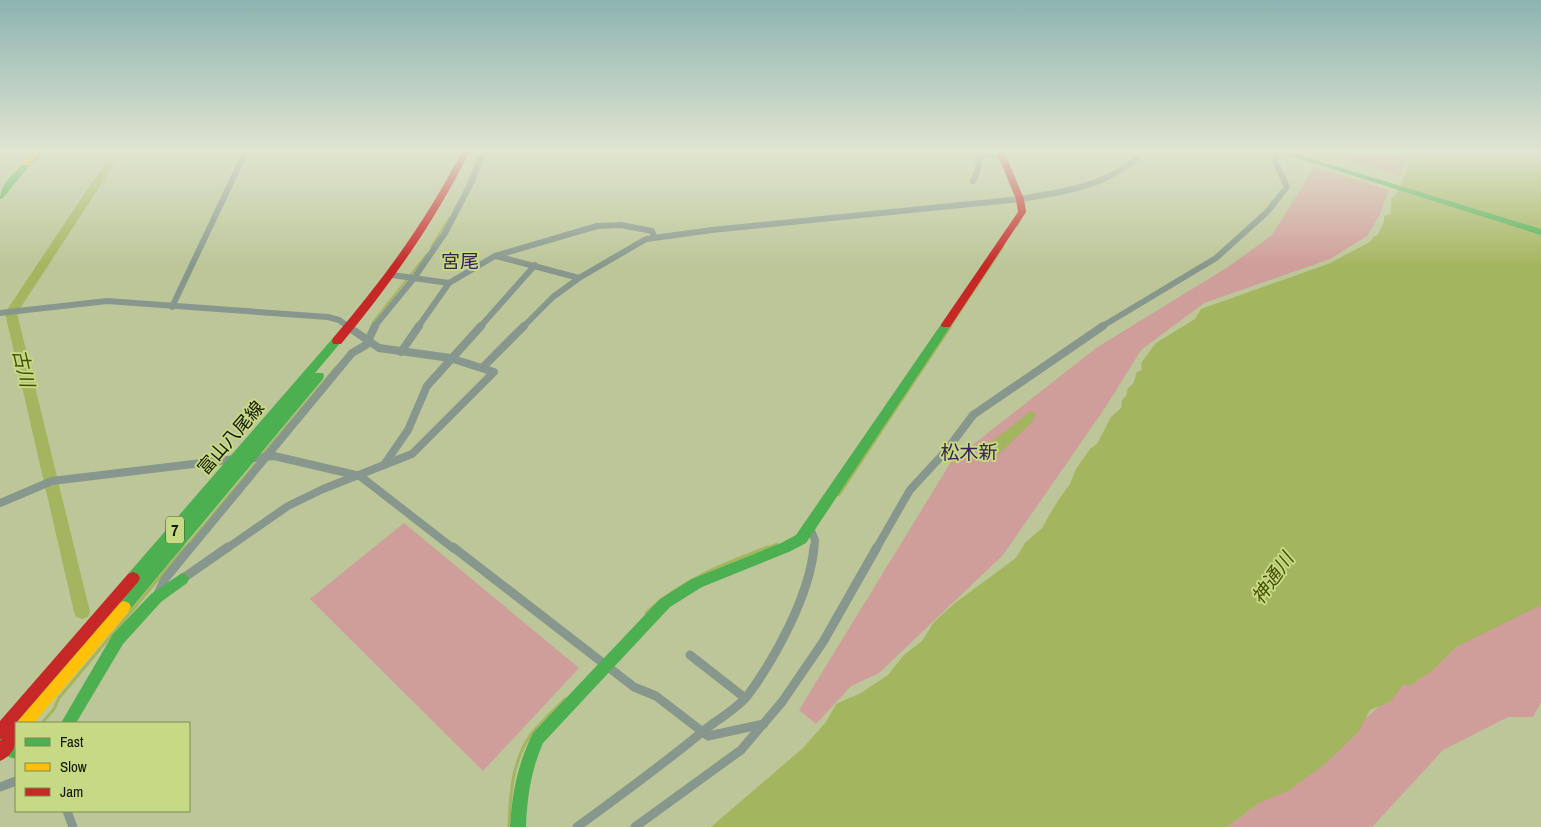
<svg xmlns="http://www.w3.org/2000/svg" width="1541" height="827" viewBox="0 0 1541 827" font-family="'Archivo Narrow','Noto Sans JP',sans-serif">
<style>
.green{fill:#cf9d9a}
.water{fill:#a4b55f}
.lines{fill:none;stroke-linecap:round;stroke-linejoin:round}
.stream-far2{stroke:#a4b55f;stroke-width:2}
.stream-far1{stroke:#a4b55f;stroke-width:2.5}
.stream{stroke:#a4b55f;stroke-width:3}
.river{fill:#a4b55f;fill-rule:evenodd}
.street-far2{stroke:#88978d;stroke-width:6}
.street-far1{stroke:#88978d;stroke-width:8}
.street{stroke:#88978d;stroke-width:9}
.fast{fill:#4caf50;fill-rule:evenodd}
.slow{fill:#ffc107;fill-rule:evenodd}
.jam{fill:#c62828;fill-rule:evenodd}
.labels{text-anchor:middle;stroke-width:4;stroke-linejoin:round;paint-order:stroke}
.shield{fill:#c6d985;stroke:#485129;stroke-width:1}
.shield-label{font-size:16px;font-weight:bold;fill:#121701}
.street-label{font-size:18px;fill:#121701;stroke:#c6d985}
.neighbourhood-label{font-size:19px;fill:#372059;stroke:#c6d985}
.water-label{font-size:19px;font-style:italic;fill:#435000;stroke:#c6d985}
</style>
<rect width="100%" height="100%" fill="#bcc698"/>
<g class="green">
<polygon points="1327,151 1408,151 1400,176 1327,153"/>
<polygon points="1315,167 1389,190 1379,216 1367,236 1330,259 1204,303 1141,350 1105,408 1003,555 879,673 851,686 816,724 799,710 951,462 1096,348 1228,267 1272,235"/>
<polygon points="404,523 579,668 483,771 310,599"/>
<polygon points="1541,602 1541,702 1533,717 1508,717 1443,750 1372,827 1227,827 1259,803 1301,776 1403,685 1456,647"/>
</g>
<g class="water">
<polygon points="1414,151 1541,151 1541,605 1456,647 1434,669 1411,685 1403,685 1390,702 1370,710 1359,731 1325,764 1288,791 1259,803 1227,827 711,827 803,748 826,722 836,704 861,693 888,675 904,655 922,641 934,622 955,603 1016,558 1025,543 1042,528 1057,502 1070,484 1076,469 1090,449 1097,444 1111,417 1121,408 1122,400 1126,396 1128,388 1133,384 1137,372 1142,370 1141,363 1156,343 1195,319 1201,309 1328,264 1370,242 1374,236 1377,236 1384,222 1384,216 1391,214 1391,199 1398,192"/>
<polygon points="1031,411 1036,414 1033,421 999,454 986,455 985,451 990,443"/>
</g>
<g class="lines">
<g class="stream-far2">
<polyline points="468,182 481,151"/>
<polyline points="1017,226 1025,211 1023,200"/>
<polyline points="431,247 449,218"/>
<polyline points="373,322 427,254"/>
<polyline points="950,327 1003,247"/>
</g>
<g class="stream-far1">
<polyline points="262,455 336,367"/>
<polyline points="839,495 951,326"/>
<polyline points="184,549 255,464"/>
<polyline points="765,549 777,544"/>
</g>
<g class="stream">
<path d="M646 613C681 580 724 564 768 547"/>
<polyline points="42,723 54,709 59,698 185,547"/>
<path d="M509 827C510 795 512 760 532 733 542 721 554 710 565 699"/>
</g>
<polygon class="river" points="113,151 123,151 17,313 90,612 88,617 82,619 76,617 74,612 5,313"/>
<g class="street-far2">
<polyline points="977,151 979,155 1002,156"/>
<polyline points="973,181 978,169 979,155"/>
<polyline points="496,256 579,278"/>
<polyline points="392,275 449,283 495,256 597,226 621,225 652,231 654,236"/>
<polyline points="172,307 246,151"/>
<polyline points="0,313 107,301 328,317 339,320 349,327"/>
<polyline points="374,327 414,278 445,233 473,179 482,156 490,151"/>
<polyline points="418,327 449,283"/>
<polyline points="480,327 535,265"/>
<path d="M523 327 553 297 579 278 646 239 712 230 1020 199C1065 192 1112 185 1144 151"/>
<polyline points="1101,327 1216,258 1267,212 1287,187 1275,161 1277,154"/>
</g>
<g class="street-far1">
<polyline points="401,352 419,326"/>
<polyline points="482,368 524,326"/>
<polyline points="247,459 274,456 360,476 454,549"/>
<polyline points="384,465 408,430 427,386 481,326"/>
<polyline points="0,503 52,481 235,459"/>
<polyline points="810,528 815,540 814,549"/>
<polyline points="190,549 352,353 366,345 375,326"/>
<polyline points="226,549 288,506 323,489 412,454 494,372 450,358 379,348 347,326"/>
<polyline points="876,549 910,490 946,451 973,415 1103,326"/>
</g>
<g class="street">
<polyline points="453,547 634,687 656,696 708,736 764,724"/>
<polyline points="182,579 228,547"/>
<polyline points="157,596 165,579 191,547"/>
<polyline points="690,655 745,698"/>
<polyline points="0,787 16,781"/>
<polyline points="67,811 73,827"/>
<path d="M577 827C621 795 665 763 707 728 720 718 738 708 748 695 776 657 810 594 814 547"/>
<polyline points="635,827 741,750 782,702 823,642 877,547"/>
</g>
<g class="fast">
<path d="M42 151H51L30 165 3 198 0 199C0 180 27 160 42 151Z"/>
<polygon points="1275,151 1286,151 1541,229 1541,235"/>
<path d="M946 322 951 325 950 327 806 543 791 551 702 587 670 607 543 743C531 770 527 798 526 827H510C512 793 518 763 533 733L660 599 692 579 781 543 796 535 942 323Z"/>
<polygon points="337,337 342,341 315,373 323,373 324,376 323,379 129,611 124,613 119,611 117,607 136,583 133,584 128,582 126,578 128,574 333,338"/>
<polygon points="182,573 187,575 189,579 187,583 161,602 123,644 76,723 61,723 113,634 151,594"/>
<polygon points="0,738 16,743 16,759 0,754"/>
</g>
<g class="slow">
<polygon points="32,151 40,151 30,165 24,165 23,163"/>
<polygon points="124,601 129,603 131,607 129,611 34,723 18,723 20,718 119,603"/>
</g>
<g class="jam">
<path d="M462 151H470C435 221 391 284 341 344H333L332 341 333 338C383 280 427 220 462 151Z"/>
<polygon points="996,151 1004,151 1024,199 1026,212 950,327 942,327 941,325 942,323 1018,212 1016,199"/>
<path d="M133 572 138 574 140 578 138 582 16 723C16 736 19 753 0 761V741L2 739H0V721L128 574Z"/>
</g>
</g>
<linearGradient id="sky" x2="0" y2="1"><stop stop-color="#8db4b1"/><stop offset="0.57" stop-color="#e1e5d1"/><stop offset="1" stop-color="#e1e5d1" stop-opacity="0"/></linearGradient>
<rect width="1541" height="266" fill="url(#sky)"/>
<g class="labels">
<rect class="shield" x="166" y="516.5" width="18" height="27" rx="4"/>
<g class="shield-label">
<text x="175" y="536">7</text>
</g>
<g class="street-label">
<text transform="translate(231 438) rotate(-49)" y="6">富山八尾線</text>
</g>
<g class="neighbourhood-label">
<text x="460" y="268">宮尾</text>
<text x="969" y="459">松木新</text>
</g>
<g class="water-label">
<text transform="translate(24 368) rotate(77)" y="7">古川</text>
<text transform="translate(1272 578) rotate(-55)" y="7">神通川</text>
</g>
</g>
<rect x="15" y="722" width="175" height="90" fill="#c6d985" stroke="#7e8b50"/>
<rect x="25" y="738" width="25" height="8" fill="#4caf50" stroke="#7e8b50"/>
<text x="60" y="747" font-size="15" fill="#121701">Fast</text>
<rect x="25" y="763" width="25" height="8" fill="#ffc107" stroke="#7e8b50"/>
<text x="60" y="772" font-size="15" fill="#121701">Slow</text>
<rect x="25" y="788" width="25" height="8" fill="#c62828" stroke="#7e8b50"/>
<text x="60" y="797" font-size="15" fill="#121701">Jam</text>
</svg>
